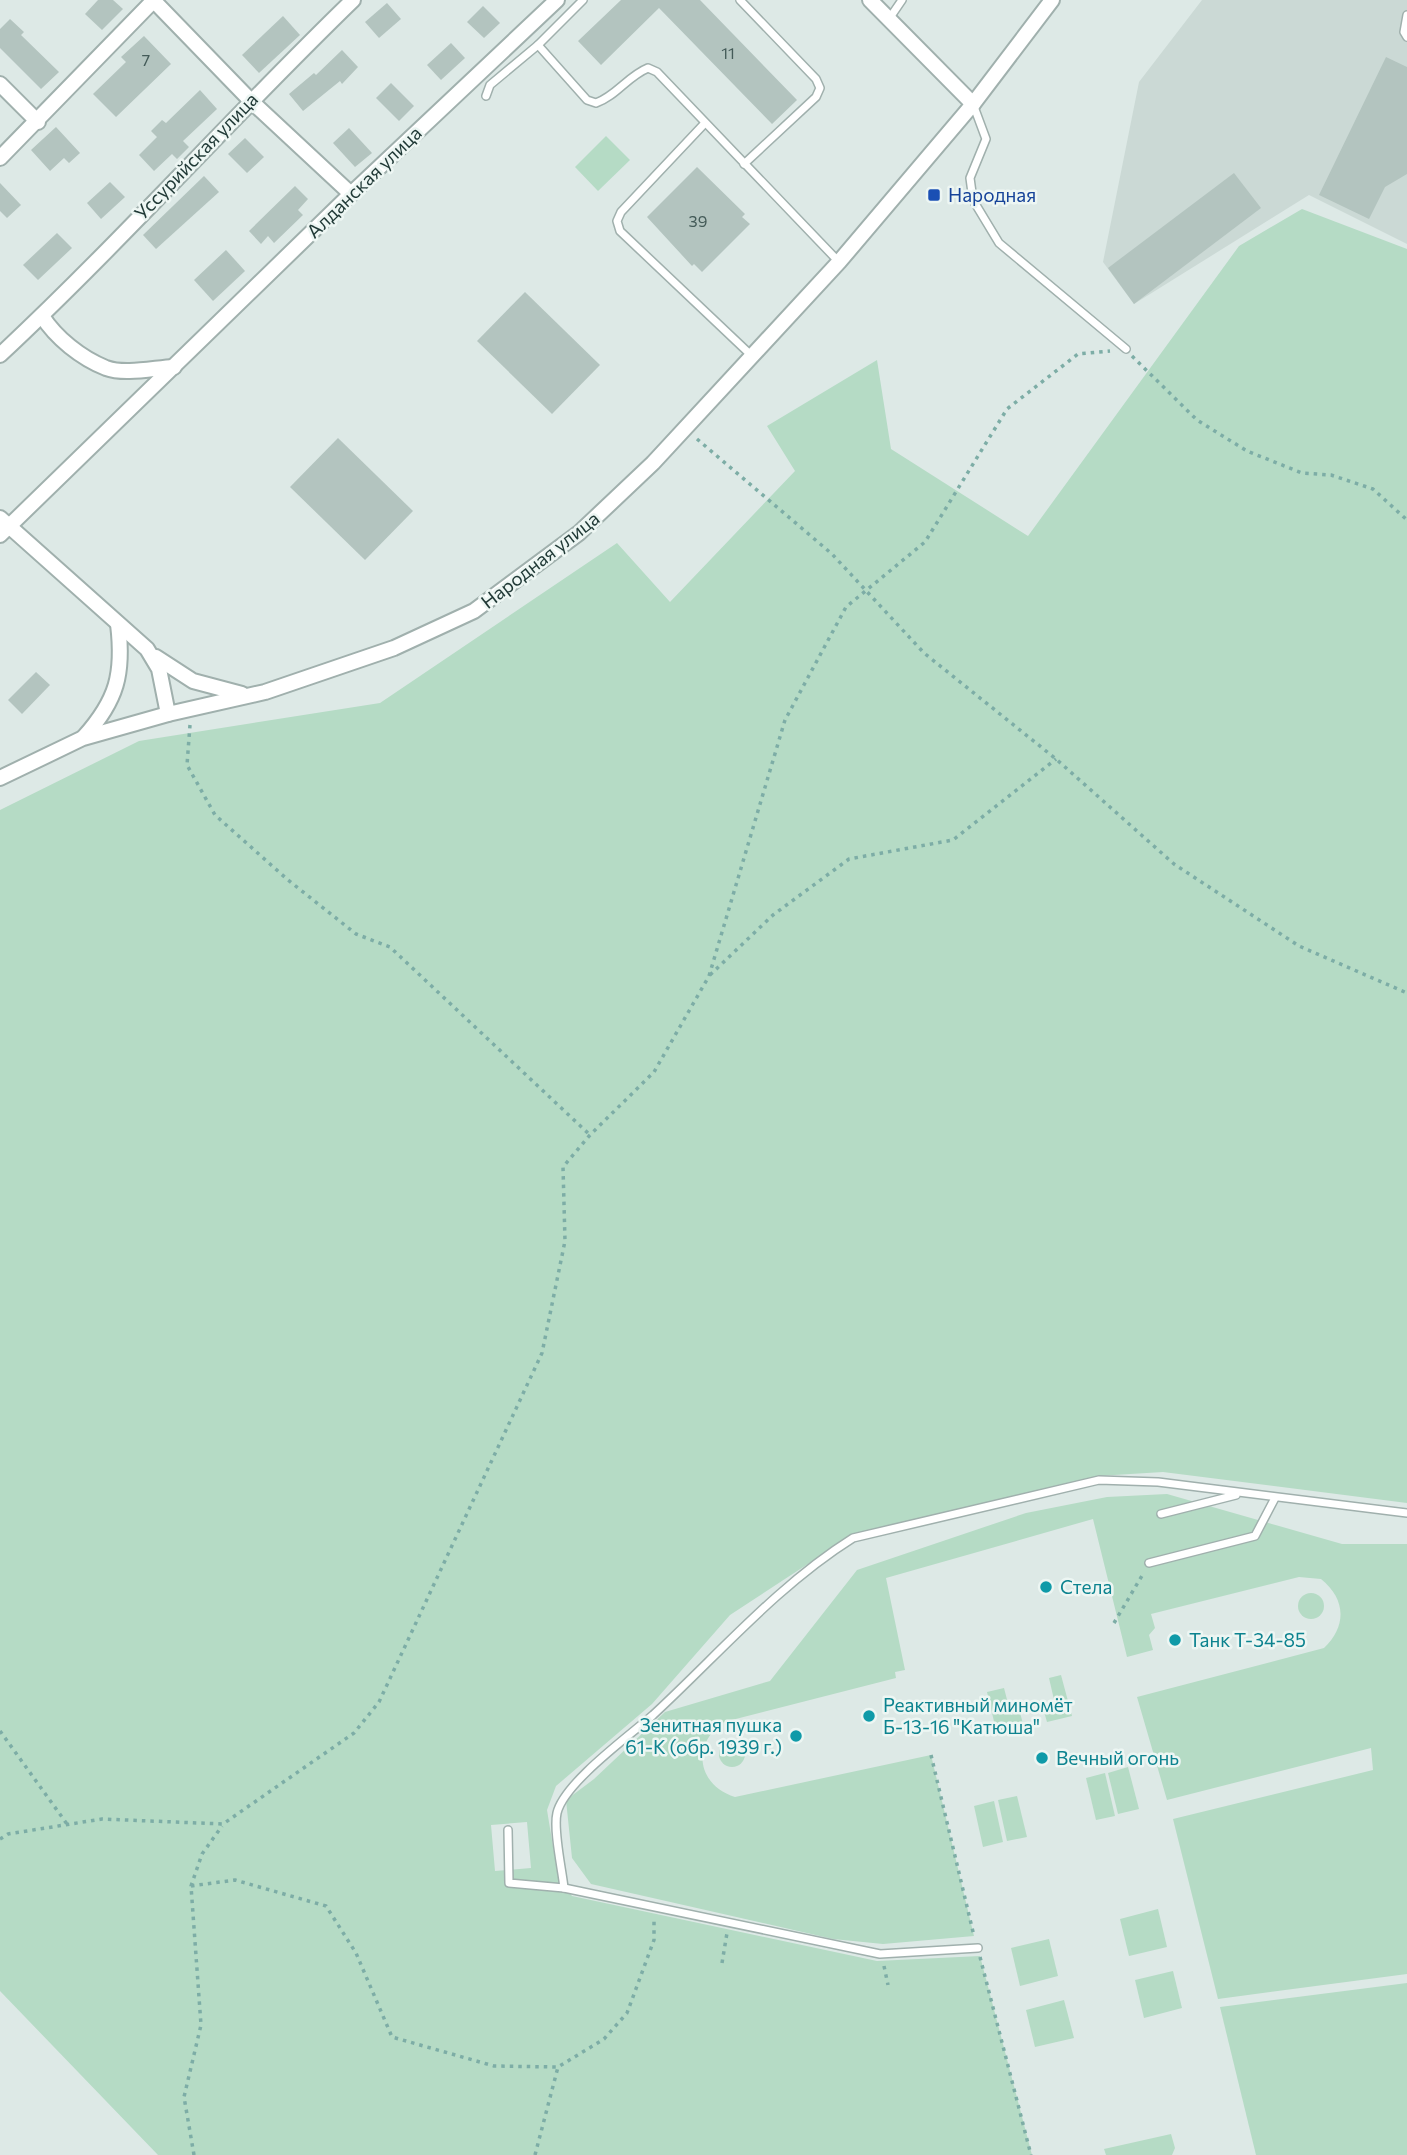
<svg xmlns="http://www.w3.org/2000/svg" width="1407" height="2155" viewBox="0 0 1407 2155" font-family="Commissioner,sans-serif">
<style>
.built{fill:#cbd9d5}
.green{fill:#b5dbc5;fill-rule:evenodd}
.building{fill:#b3c4bf}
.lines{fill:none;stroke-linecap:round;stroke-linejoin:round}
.service-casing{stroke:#a0b0ad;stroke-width:10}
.minor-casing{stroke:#a0b0ad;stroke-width:18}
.path{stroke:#7dada6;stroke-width:3.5;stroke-dasharray:3.5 5;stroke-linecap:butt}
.service{stroke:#fff;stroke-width:7}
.minor{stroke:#fff;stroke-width:14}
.transit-dot{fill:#1a4fb4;stroke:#edf6f3;stroke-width:2.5}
.culture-dot{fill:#0f9aa8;stroke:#edf6f3;stroke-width:2.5}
.labels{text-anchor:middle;stroke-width:5;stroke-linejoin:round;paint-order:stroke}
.number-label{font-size:16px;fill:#445b58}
.street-label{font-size:19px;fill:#1f3835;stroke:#edf6f3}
.transit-label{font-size:19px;fill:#164399;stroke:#edf6f3;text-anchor:start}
.culture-label{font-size:19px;fill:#0d838f;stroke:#edf6f3;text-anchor:start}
</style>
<rect width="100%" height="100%" fill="#dde9e6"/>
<polygon class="built" points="1202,0 1407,0 1407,244 1309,195 1134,304 1103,262 1139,82"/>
<g class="green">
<polygon points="606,136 630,160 598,191 575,167"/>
<path d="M1302 209 1407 249V1503L1163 1472 1098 1476 843 1541 730 1615 652 1704 556 1786 547 1810 558 1877 572 1896 877 1961 980 1956 1032 2155H158L0 1991V810L139 741 380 703 617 543 670 602 795 471 767 426 877 360 891 449 1028 536 1239 246ZM527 1822 531 1868 495 1871 491 1825Z"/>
<path d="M1167 1494 1342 1544H1407V1974L1218 1999 1173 1819 1373 1770 1371 1748 1167 1800 1137 1697 1324 1648C1347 1626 1346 1599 1321 1579L1299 1577 1151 1614 1155 1628 1149 1635 1153 1650 1127 1657 1093 1519 886 1578 905 1670 895 1672 896 1678 724 1722C691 1744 697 1785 735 1797L931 1755 974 1936 883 1944 833 1939 591 1884 572 1858 566 1800 594 1779 665 1712 770 1681 857 1570 1026 1513 1107 1497Z"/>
<circle cx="1311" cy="1606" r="13"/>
<polygon points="1061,1675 1072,1716 1047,1722 1043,1708 1055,1704 1049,1678"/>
<polygon points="1004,1688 1011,1715 1020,1713 1024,1727 997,1734 987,1692"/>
<circle cx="732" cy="1754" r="13"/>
<polygon points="1128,1767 1139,1809 1118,1814 1108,1773"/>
<polygon points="1105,1773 1115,1816 1096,1820 1086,1778"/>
<polygon points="1017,1796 1027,1837 1007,1841 998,1800"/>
<polygon points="994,1801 1003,1842 983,1847 974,1806"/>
<polygon points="1158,1909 1167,1947 1129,1956 1120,1919"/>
<polygon points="1049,1939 1058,1976 1020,1986 1011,1948"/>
<polygon points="1173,1971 1182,2008 1144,2018 1135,1980"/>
<polygon points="1407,1983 1407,2155 1256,2155 1220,2007"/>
<polygon points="1064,2000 1074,2038 1035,2047 1026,2010"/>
<polygon points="1171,2134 1175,2148 1172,2155 1106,2155 1104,2149"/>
</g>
<g class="building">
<polygon points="98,0 113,0 123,9 102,30 85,14"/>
<polygon points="621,0 700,0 797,100 772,124 659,8 601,65 578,41"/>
<polygon points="387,3 401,19 379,38 365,22"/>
<polygon points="483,6 500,23 484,38 467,22"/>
<polygon points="283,16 300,35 259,73 242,55"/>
<polygon points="10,19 24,32 21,35 59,72 41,89 0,48 0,29"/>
<polygon points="144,36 171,64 116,117 93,94 126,62 121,57"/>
<polygon points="451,43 465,58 441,80 427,65"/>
<polygon points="342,50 358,67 342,84 340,81 303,111 289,94 314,73 316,75"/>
<polygon points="1386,57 1407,67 1407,174 1385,187 1369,219 1319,195"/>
<polygon points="391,83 414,106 399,121 376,98"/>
<polygon points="200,90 217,109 183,141 189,147 177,159 172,154 154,171 139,155 157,137 151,131 162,120 166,123"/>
<polygon points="56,127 80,153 69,163 64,158 50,171 31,150"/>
<polygon points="349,128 372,153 355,167 333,143"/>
<polygon points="245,138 264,157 247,173 228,154"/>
<polygon points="697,167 745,214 742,217 750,224 702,272 694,264 692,266 647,217"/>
<polygon points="1234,173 1261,208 1134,304 1108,268"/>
<polygon points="204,176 219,192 156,249 143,235"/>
<polygon points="110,182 125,197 101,219 87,203"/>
<polygon points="0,183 21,205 7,218 0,211"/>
<polygon points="295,186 308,199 298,210 303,215 274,243 268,236 261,244 249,231"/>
<polygon points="57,233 72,248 38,280 23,265"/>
<polygon points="226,250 245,271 213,301 194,280"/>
<polygon points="525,292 600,365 552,414 477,341"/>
<polygon points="338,438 413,511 365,560 290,487"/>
<polygon points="36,672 50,685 22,714 8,700"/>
</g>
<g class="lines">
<g class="service-casing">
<g id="service">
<path d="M583 0 538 45 587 100 596 103C616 96 628 76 648 68L657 72 839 262"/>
<polyline points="740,0 816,79 820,88 816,97 744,164"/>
<polyline points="1407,15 1404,32 1407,37"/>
<polyline points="889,19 902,0"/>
<polyline points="486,96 490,85 538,45"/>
<polyline points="973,104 986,139 970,178 973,200 999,243 1126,349"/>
<polyline points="705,123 621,212 617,221 620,231 752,356"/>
<polyline points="1161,1514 1236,1495"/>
<polyline points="1149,1563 1255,1536 1275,1498"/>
<path d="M508 1830 509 1883 564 1888C562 1869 553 1830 557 1813 564 1783 629 1736 653 1715 718 1655 778 1585 853 1538L1099 1480 1158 1482 1407 1513"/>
<polyline points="564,1888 880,1954 978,1948"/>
</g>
</g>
<g class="minor-casing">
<g id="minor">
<polyline points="153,0 250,100 351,194"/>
<polyline points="870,0 973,104"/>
<polyline points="0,84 38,122"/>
<polyline points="0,158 154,0"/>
<path d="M42 316C56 338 81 358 106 368 125 375 154 368 174 367"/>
<path d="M0 355C122 241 233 116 353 0"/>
<polyline points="0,518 147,649 159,669 168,714"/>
<polyline points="0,535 351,194 557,0"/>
<polyline points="156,657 193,681 242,694"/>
<path d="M84 737C117 700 124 674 118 624"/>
<polyline points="0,778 83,738 168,714 265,692 394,648 474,611 579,533 653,463 839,262 973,104 1052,0"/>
</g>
</g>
<g class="path">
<polyline points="1132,356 1197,420 1247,451 1302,473 1331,475 1373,489 1407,520"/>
<polyline points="697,439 832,554 924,653 1056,759 1174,864 1299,946 1407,993"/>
<polyline points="190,725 187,765 215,815 288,880 356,934 390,947 590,1135"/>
<polyline points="710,975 773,915 849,859 953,840 1056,759"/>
<polyline points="1114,1623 1143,1574"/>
<polyline points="0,1731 67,1824"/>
<polyline points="931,1755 974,1936"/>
<polyline points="0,1839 8,1834 102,1819 223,1824 354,1733 379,1702 542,1353 565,1241 563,1167 590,1135 654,1072 709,976 785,720 846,607 925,542 1007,409 1078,354 1110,351"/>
<polyline points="191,1886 235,1880 326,1906 356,1953 392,2037 494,2066 558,2067 604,2039 627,2013 654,1940 654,1917"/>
<polyline points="980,1957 1031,2155"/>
<polyline points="722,1963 727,1933"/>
<polyline points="884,1966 888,1985"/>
<polyline points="194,2155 184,2097 201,2025 191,1886 202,1854 222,1826"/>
<polyline points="535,2155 558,2067"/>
</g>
<use href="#service" class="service"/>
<use href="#minor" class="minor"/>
</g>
<rect class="transit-dot" x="927" y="188" width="14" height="14" rx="3.5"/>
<g class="culture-dot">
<circle cx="1046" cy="1587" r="7"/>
<circle cx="1175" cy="1640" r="7"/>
<circle cx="869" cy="1716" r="7"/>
<circle cx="796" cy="1736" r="7"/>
<circle cx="1042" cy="1758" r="7"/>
</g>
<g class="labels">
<g class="number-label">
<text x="728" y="59">11</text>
<text x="146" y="66">7</text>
<text x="698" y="227">39</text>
</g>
<g class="street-label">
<text transform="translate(196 156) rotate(-46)" y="7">Уссурийская улица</text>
<text transform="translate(364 182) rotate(-44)" y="7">Алданская улица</text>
<text transform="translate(540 560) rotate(-38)" y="7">Народная улица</text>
</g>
<g class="transit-label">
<text x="948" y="202">Народная</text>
</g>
<g class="culture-label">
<text x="1060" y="1594">Стела</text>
<text x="1189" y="1647">Танк Т-34-85</text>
<text x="883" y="1712">Реактивный миномёт<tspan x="883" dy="22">Б-13-16 "Катюша"</tspan></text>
<text x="782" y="1732" text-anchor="end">Зенитная пушка<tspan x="782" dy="22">61-К (обр. 1939 г.)</tspan></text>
<text x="1056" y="1765">Вечный огонь</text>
</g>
</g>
</svg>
